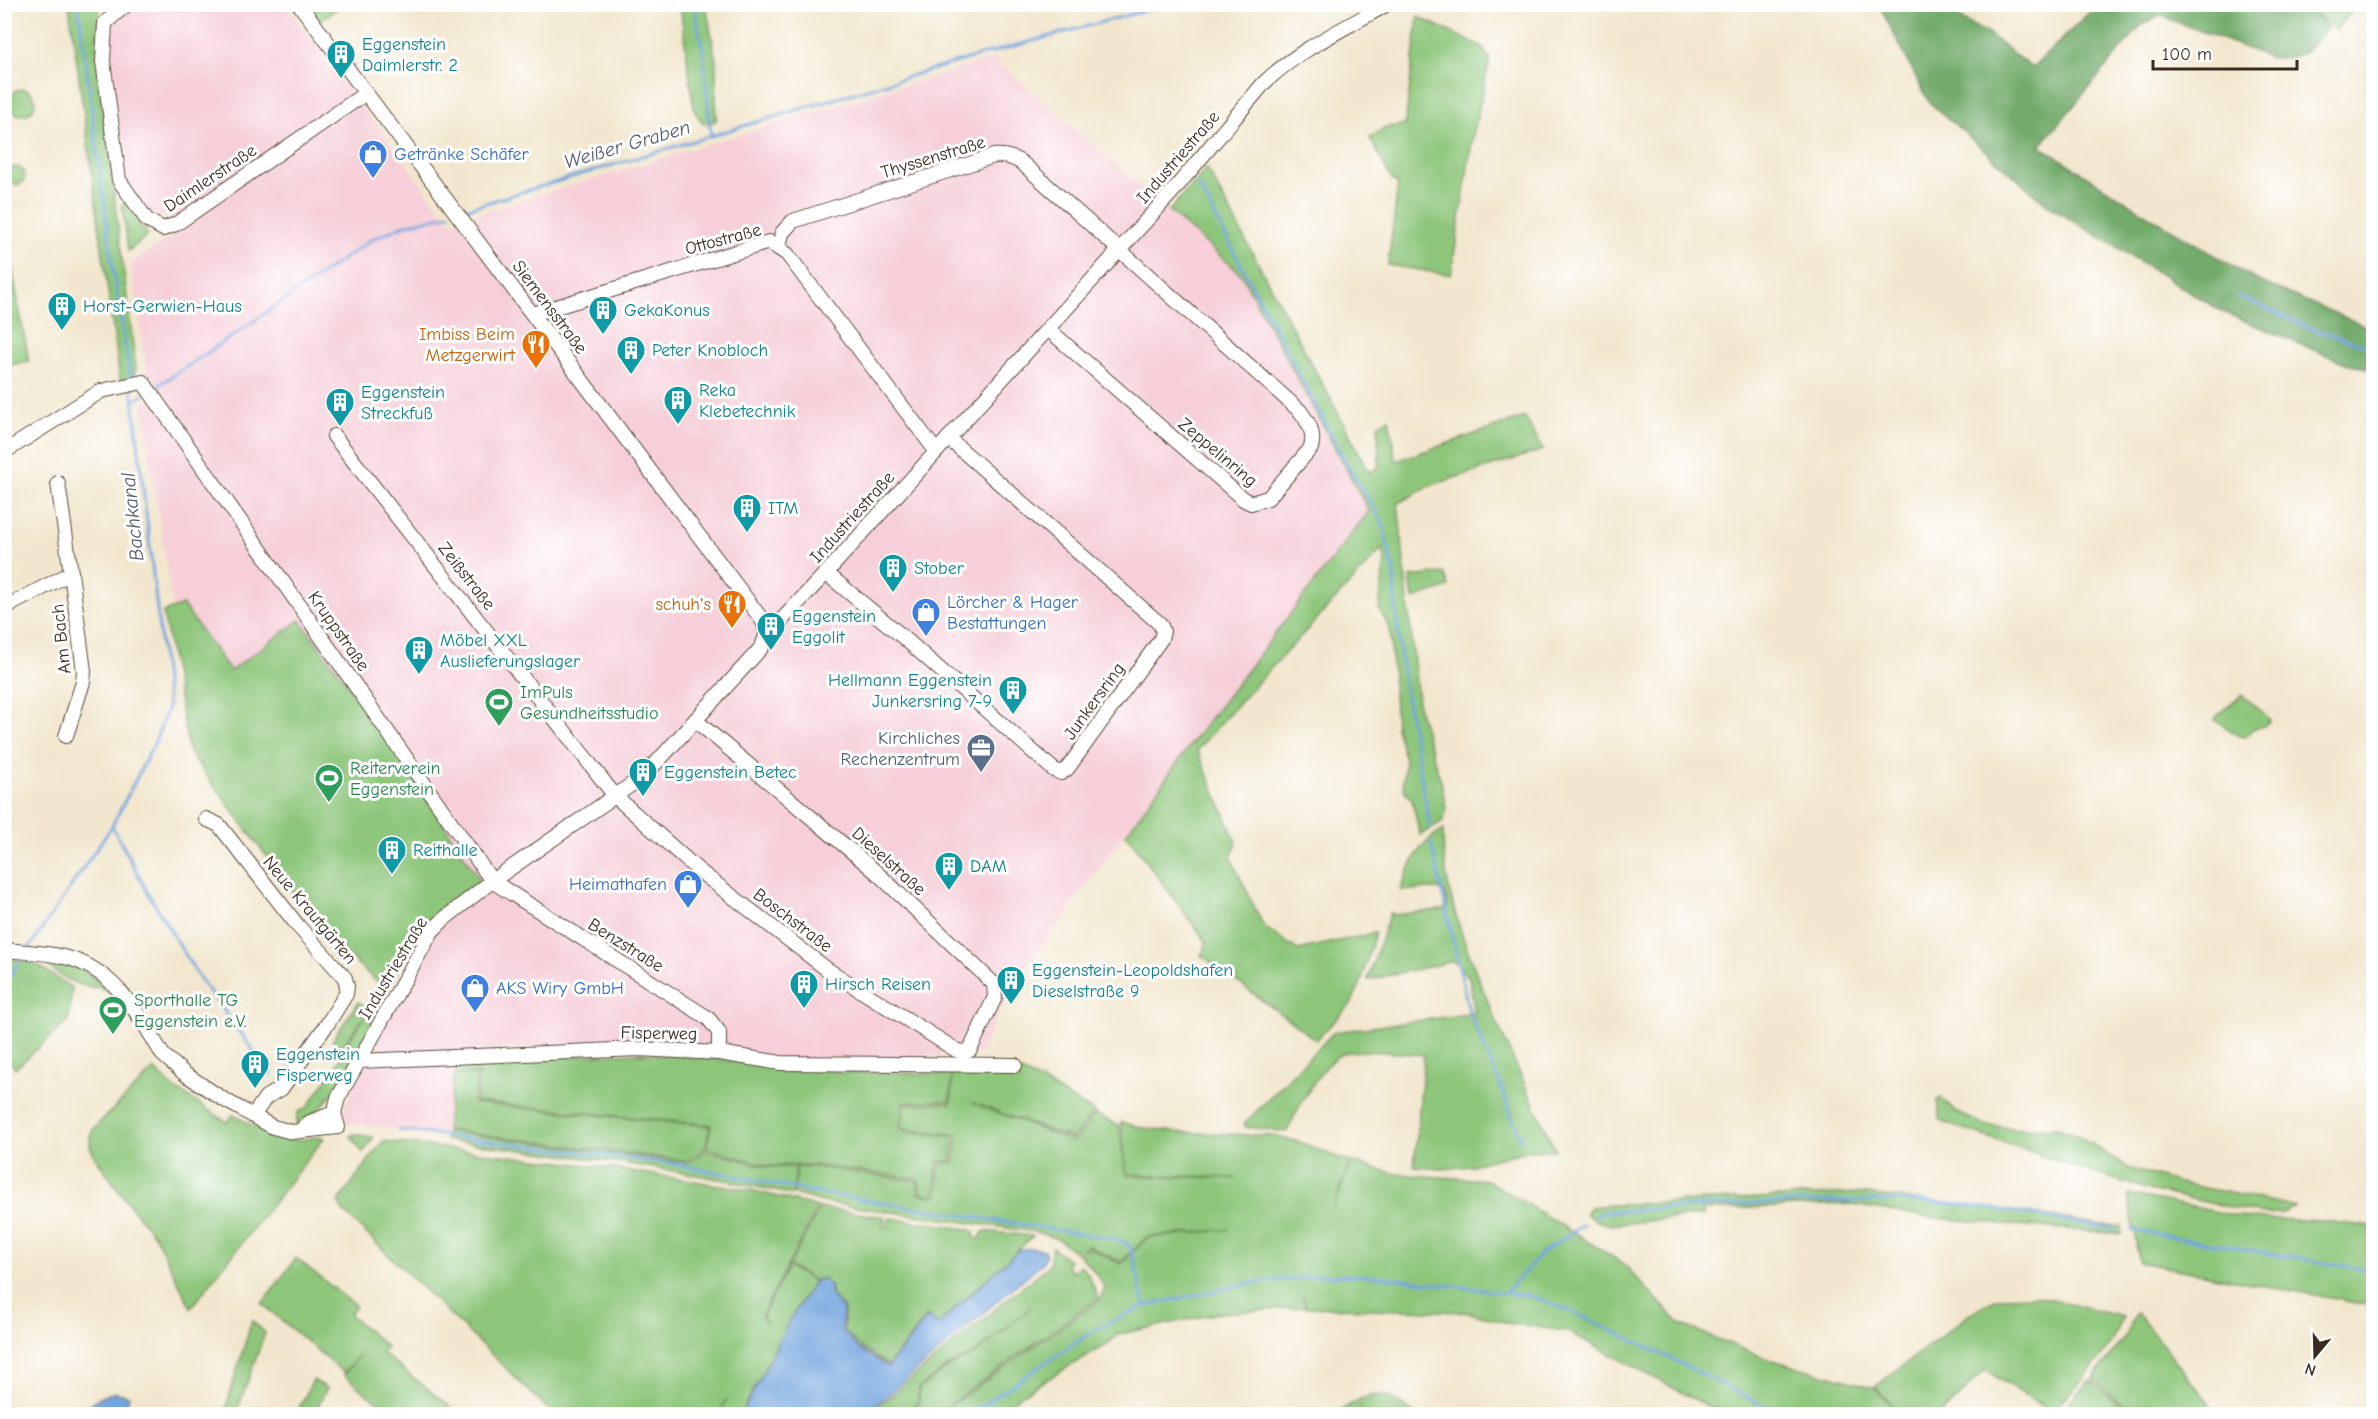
<svg xmlns="http://www.w3.org/2000/svg" width="2378" height="1419" viewBox="0 0 2378 1419" font-family="'Comic Neue',sans-serif">
<style>
.built{fill:#f6cfd8}
.green{fill:#8dc67a;stroke:#64784c;stroke-width:1.5}
.forest{fill:#72ab6a;stroke:#566a44;stroke-width:1.5}
.water{fill:#73a5de;stroke:#57687e;stroke-width:1.5}
.lines{fill:none;stroke-linecap:round;stroke-linejoin:round}
.stream{stroke:#73a5de;stroke-width:3}
.minor-casing{stroke:#564638;stroke-width:16}
.minor{stroke:#fff;stroke-width:14}
.labels{text-anchor:middle;stroke-width:6;stroke-linejoin:round;paint-order:stroke}
.culture-label{font-size:18px;fill:#0d838f;stroke:#fff;text-anchor:start}
.shop-label{font-size:18px;fill:#366cbe;stroke:#fff;text-anchor:start}
.street-label{font-size:18px;fill:#3b2a1e;stroke:#fff}
.food-label{font-size:18px;fill:#c56008;stroke:#fff;text-anchor:end}
.leisure-label{font-size:18px;fill:#27864d;stroke:#fff;text-anchor:start}
.service-label{font-size:18px;fill:#4e5e75;stroke:#fff;text-anchor:end}
.water-label{font-size:20px;font-style:italic;fill:#515b6b;stroke:#fff}
</style>
<rect width="100%" height="100%" fill="#fff"/>
<filter id="ink" filterUnits="userSpaceOnUse"><feTurbulence type="fractalNoise" baseFrequency=".0167" numOctaves="2"/><feDisplacementMap in="SourceGraphic" scale="12" xChannelSelector="R" yChannelSelector="G"/><feConvolveMatrix kernelMatrix="1 2 1 2 8 2 1 2 1" color-interpolation-filters="sRGB"/></filter>
<filter id="wash" filterUnits="userSpaceOnUse"><feTurbulence type="fractalNoise" baseFrequency=".008" numOctaves="4" result="noise"/><feDisplacementMap in="SourceGraphic" scale="24" xChannelSelector="R" yChannelSelector="G"/><feGaussianBlur stdDeviation="1.35" result="paint"/><feColorMatrix in="noise" values="0 0 0 0 0 0 0 0 0 0 0 0 0 0 0 0 0 1.4 0 .05"/><feComposite in="paint" operator="in"/></filter>
<g filter="url(#wash)">
<rect width="100%" height="100%" fill="#f2e7ce"/>
<polygon class="built" points="121,5 286,5 450,222 994,58 1241,274 1369,511 1190,745 1012,986 979,1054 872,1059 777,1058 706,1044 626,1043 457,1051 444,1134 347,1123 343,1110 420,933 480,880 300,621 230,671 184,605 173,608 142,405 159,393 147,375 131,263 182,229 175,218 150,213 124,177 113,92 111,37 113,25 122,17"/>
<g class="green">
<polygon points="69,5 100,5 96,51 136,369 132,379 120,380"/>
<polygon points="308,5 341,5 320,21"/>
<polygon points="680,5 706,5 716,61 716,121 703,124 694,110"/>
<polygon points="2295,5 2357,5 2336,30 2316,13"/>
<path d="M1418 17 1481 46 1490 59 1473 135 1451 275 1388 265 1398 184 1392 180 1370 138C1381 128 1390 126 1405 125Z"/>
<circle cx="22" cy="102" r="13"/>
<circle cx="16" cy="176" r="9"/>
<polygon points="1207,168 1370,473 1379,466 1378,425 1389,418 1396,461 1525,417 1543,450 1432,485 1398,503 1419,711 1442,785 1446,810 1443,821 1420,835 1412,800 1405,792 1403,781 1405,760 1396,727 1390,630 1379,608 1385,559 1382,549 1248,693 1197,750 1237,843 1231,858 1264,927 1298,950 1375,933 1361,982 1351,1004 1316,1040 1201,955 1207,943 1126,834 1190,745 1369,511 1241,274 1169,211"/>
<polygon points="125,202 148,235 128,251 122,204"/>
<polygon points="4,226 29,361 5,366 4,366"/>
<polygon points="1444,573 1449,587 1413,599 1410,577"/>
<polygon points="183,605 230,671 300,620 388,739 480,880 420,933 387,991 322,931 189,752 163,612"/>
<polygon points="2242,695 2270,720 2264,726 2254,728 2244,737 2239,736 2215,720 2216,717"/>
<path d="M1443 830C1442 884 1461 935 1481 985 1504 1041 1530 1095 1555 1150L1526 1151 1469 1166 1442 1169 1414 1167 1424 1055C1402 1054 1369 1049 1348 1052 1325 1055 1296 1111 1287 1132L1246 1127 1244 1124 1334 1032 1475 1013 1469 977 1454 961 1368 980V978L1390 912 1393 915 1448 909 1445 892 1438 889 1400 890C1410 866 1418 843 1443 830Z"/>
<polygon points="12,959 33,962 72,988 68,1021 16,1068 4,1058 5,970"/>
<path d="M42 959C77 963 88 972 115 994 104 987 93 988 82 985 68 981 49 969 42 959Z"/>
<path d="M358 1002 369 1009 374 1002 382 1003C365 1036 333 1114 296 1124L298 1112 307 1108 344 1054 343 1049 368 1012 341 1048 332 1041Z"/>
<polygon points="639,1053 834,1068 835,1072 952,1074 953,1070 1015,1069 1043,1082 1094,1112 1073,1139 973,1103 1074,1142 1095,1114 1119,1126 1127,1176 1236,1178 1127,1174 1121,1122 1143,1128 1177,1132 1275,1136 1299,1142 1350,1162 1333,1208 1351,1162 1396,1174 1487,1180 1623,1263 1680,1324 1765,1358 1874,1388 1899,1414 1722,1414 1567,1331 1512,1324 1466,1312 1306,1307 1303,1295 1305,1307 1220,1313 1119,1334 1109,1343 1024,1393 996,1414 939,1414 1099,1300 1105,1288 1095,1272 1080,1256 1090,1248 1121,1264 1147,1238 1230,1229 1147,1237 1121,1262 1088,1246 1078,1254 1058,1239 1037,1232 827,1203 794,1194 797,1167 815,1167 917,1181 919,1194 937,1196 939,1163 954,1163 957,1135 902,1129 904,1104 951,1103 952,1078 950,1101 902,1102 900,1131 954,1136 952,1161 937,1161 935,1195 921,1193 918,1179 814,1165 768,1166 707,1148 711,1125 476,1102 479,1074 455,1074 456,1061"/>
<path d="M154 1069 174 1088 227 1122 233 1115C251 1124 270 1138 291 1140 302 1141 313 1135 324 1138L191 1308 155 1236 133 1210 95 1157 90 1146V1136L93 1129Z"/>
<polygon points="477,1075 474,1103 710,1126 705,1148 687,1161 446,1130 454,1076"/>
<polygon points="1940,1098 1956,1112 1984,1125 2020,1129 2056,1128 2079,1136 2128,1168 2180,1183 2294,1206 2283,1213 2263,1214 2153,1191 2090,1172 1943,1122 1940,1119 1937,1101"/>
<path d="M447 1131 688 1163 706 1150 767 1167H796L793 1195C679 1167 561 1155 445 1140Z"/>
<polygon points="354,1134 373,1137 373,1139 363,1153 351,1136"/>
<polygon points="383,1141 603,1167 751,1190 818,1207 761,1317 767,1324 763,1316 788,1267 814,1281 790,1319 741,1414 719,1414 727,1398 718,1414 551,1414 551,1412 342,1210 338,1202"/>
<polygon points="1857,1193 2020,1212 2109,1226 2121,1226 2122,1234 1935,1218 1847,1204 1702,1210 1704,1215 1610,1225 1597,1221 1586,1214 1591,1207 1610,1205"/>
<polygon points="2128,1194 2247,1218 2325,1221 2373,1227 2373,1306 2139,1262"/>
<polygon points="820,1208 885,1217 883,1226 887,1227 890,1218 968,1229 974,1233 975,1238 979,1239 984,1231 1033,1236 938,1324 927,1316 888,1365 859,1346 844,1330 844,1309 831,1294 831,1286 822,1278 815,1280 789,1266"/>
<polygon points="1052,1247 1070,1261 1067,1266 1072,1272 1080,1265 1089,1275 1098,1298 936,1414 905,1414 919,1403 920,1388 949,1367 977,1353 1031,1307 977,1352 948,1366 919,1388 917,1403 903,1414 869,1414 1049,1265"/>
<polygon points="296,1258 356,1306 349,1314 387,1347 381,1352 459,1414 396,1414 369,1396 344,1375 359,1355 344,1373 262,1304"/>
<path d="M2037 1296 2123 1317C2109 1355 2079 1383 2052 1412L1985 1370 1941 1414H1902L1875 1387 1974 1311 2000 1297Z"/>
<polygon points="2136,1312 2218,1414 2133,1414 2093,1379 2127,1334"/>
<polygon points="252,1320 265,1333 236,1414 224,1414"/>
<polygon points="313,1380 327,1388 314,1414 296,1414"/>
<polygon points="2090,1380 2131,1414 2058,1414"/>
<polygon points="1376,1395 1390,1397 1415,1414 1352,1414 1363,1406 1350,1414 1333,1414 1361,1399"/>
</g>
<path class="forest" d="M2293 4 2316 14 2328 27C2310 49 2300 62 2269 57L2161 16 2143 23 2040 146 2152 218 2258 281 2373 329V369L2350 365 2221 311 2047 205 1929 102 1882 11 1883 5H1937L1988 34 2032 68 2097 5Z"/>
<g class="water">
<polygon points="1031,1248 1044,1250 1046,1255 1043,1262 866,1414 742,1414 790,1319 814,1282 822,1278 830,1286 830,1294 843,1309 842,1330 858,1348 888,1367 928,1317 938,1325 1019,1250"/>
<polygon points="115,1392 129,1396 127,1405 115,1413 91,1413 91,1404 98,1398"/>
</g>
<g class="lines">
<g class="stream">
<polyline points="78,4 113,270 131,380"/>
<polyline points="694,4 703,53 711,137"/>
<polyline points="1198,184 1350,470 1382,521 1394,573 1396,614 1405,689 1430,827"/>
<polyline points="459,211 981,55 1169,4"/>
<polyline points="2237,296 2313,329 2374,348"/>
<polyline points="153,389 244,328 372,239 405,225 450,214"/>
<polyline points="134,401 145,394"/>
<polyline points="112,826 149,895 200,979 271,1074"/>
<polyline points="1431,843 1470,1015 1498,1079 1521,1141"/>
<polyline points="29,948 112,826 156,740 168,707 132,389"/>
<polyline points="4,984 23,956"/>
<polyline points="399,1130 675,1164 814,1192 1114,1239 1128,1244 1133,1255 1144,1306"/>
<path d="M1597 1216 1603 1212C1704 1206 1806 1199 1907 1201 1977 1203 2046 1218 2115 1229"/>
<polyline points="2131,1230 2374,1271"/>
<polyline points="1507,1291 1542,1253 1583,1225"/>
<polyline points="969,1414 1096,1329 1144,1306 1252,1283 1322,1275 1376,1276 1531,1296 1571,1311 1664,1355 1747,1397 1777,1414"/>
</g>
</g>
</g>
<g filter="url(#ink)">
<g class="lines">
<g class="minor-casing">
<g id="minor">
<polyline points="127,4 105,23 103,61 119,180 147,220 163,229 176,224 366,93"/>
<polyline points="299,4 763,621 767,633"/>
<path d="M779 247 782 233 793 221 994 156C1005 155 1013 157 1022 163L1300 411C1309 423 1315 433 1311 448L1268 498 1251 503 1243 499 1048 329"/>
<polyline points="533,314 769,242 787,254 936,451"/>
<polyline points="334,436 615,796 698,870 828,970 956,1050 964,1052 970,1050 995,997 994,984 875,871 695,720"/>
<polyline points="4,452 101,391 143,382 492,881 708,1018 719,1032 719,1053"/>
<polyline points="58,483 71,573"/>
<polyline points="826,573 903,637 1054,770 1061,773 1067,769 1161,639 1163,631 1160,624 948,438"/>
<polyline points="4,608 71,573 84,671 83,682 66,736"/>
<polyline points="206,819 219,825 298,926 345,978 347,986 346,994 328,1023 281,1089 266,1097 253,1116"/>
<path d="M4 950C24 952 45 952 64 957 114 968 138 1014 163 1055L185 1074 223 1099 273 1127 292 1132 338 1127 334 1113 338 1098 432 931 444 919 492 881 638 780 658 761 762 647 767 633 776 626 826 573 1172 192 1264 83C1299 49 1346 28 1387 4"/>
<polyline points="359,1061 638,1049 719,1053 781,1063 1015,1065"/>
<polyline points="302,1129 310,1122 334,1113"/>
</g>
</g>
<use href="#minor" class="minor"/>
</g>
</g>
<defs>
<g id="building-pin" transform="scale(1.5)"><path d="M0 17L-7.5 6A9.5 9.5 0 1 1 7.5 6Z" fill="#0f9aa8" stroke="#fff"/><path d="M-4-6H4V6H1V3H-1V6H-4ZM-2.5-4.3h1.7v1.8h-1.7ZM.8-4.3h1.7v1.8H.8ZM-2.5-1h1.7V.8h-1.7ZM.8-1h1.7V.8H.8Z" fill="#fff"/></g>
<g id="shop-pin" transform="scale(1.5)"><path d="M0 17L-7.5 6A9.5 9.5 0 1 1 7.5 6Z" fill="#3f7fe0" stroke="#fff"/><path d="M-5-2.5h2.3a2.7 3.5 0 0 1 5.4 0H5L5.5 6h-11ZM-1.5-2.5h3a1.5 2.3 0 0 0-3 0Z" fill="#fff"/></g>
<g id="restaurant-pin" transform="scale(1.5)"><path d="M0 17L-7.5 6A9.5 9.5 0 1 1 7.5 6Z" fill="#e8710a" stroke="#fff"/><path d="M-5-6h1v4h1v-4h1v4h1v-4h1v5L-1.5 .5V6h-2V.5L-5-1ZM5-6V6H3V1.5H1.5Q1.5-4 5-6Z" fill="#fff"/></g>
<g id="stadium-pin" transform="scale(1.5)"><path d="M0 17L-7.5 6A9.5 9.5 0 1 1 7.5 6Z" fill="#2e9e5b" stroke="#fff"/><path d="M0-5a6.5 5 0 1 0 0 10a6.5 5 0 1 0 0-10ZM-3.5-1.8h7v3.6h-7Z" fill="#fff"/></g>
<g id="office-pin" transform="scale(1.5)"><path d="M0 17L-7.5 6A9.5 9.5 0 1 1 7.5 6Z" fill="#5c6f8a" stroke="#fff"/><path d="M-6-3h4V-5.5h4V-3h4V5H-6ZM-1-4.5V-3h2v-1.5ZM-6 0V1H6V0Z" fill="#fff"/></g>
</defs>
<g fill-rule="evenodd">
<use href="#building-pin" x="341" y="54"/>
<use href="#shop-pin" x="373" y="154"/>
<use href="#building-pin" x="62" y="306"/>
<use href="#building-pin" x="603" y="310"/>
<use href="#restaurant-pin" x="536" y="344"/>
<use href="#building-pin" x="631" y="350"/>
<use href="#building-pin" x="678" y="400"/>
<use href="#building-pin" x="340" y="402"/>
<use href="#building-pin" x="747" y="508"/>
<use href="#building-pin" x="893" y="568"/>
<use href="#restaurant-pin" x="732" y="604"/>
<use href="#shop-pin" x="926" y="612"/>
<use href="#building-pin" x="771" y="626"/>
<use href="#building-pin" x="419" y="650"/>
<use href="#building-pin" x="1013" y="690"/>
<use href="#stadium-pin" x="499" y="702"/>
<use href="#office-pin" x="981" y="748"/>
<use href="#building-pin" x="643" y="772"/>
<use href="#stadium-pin" x="329" y="778"/>
<use href="#building-pin" x="392" y="850"/>
<use href="#building-pin" x="949" y="866"/>
<use href="#shop-pin" x="688" y="884"/>
<use href="#building-pin" x="1011" y="980"/>
<use href="#building-pin" x="804" y="984"/>
<use href="#shop-pin" x="475" y="988"/>
<use href="#stadium-pin" x="113" y="1010"/>
<use href="#building-pin" x="255" y="1064"/>
</g>
<g class="labels">
<g class="culture-label">
<text x="362" y="50">Eggenstein<tspan x="362" dy="21">Daimlerstr. 2</tspan></text>
<text x="83" y="312">Horst-Gerwien-Haus</text>
<text x="624" y="316">GekaKonus</text>
<text x="652" y="356">Peter Knobloch</text>
<text x="699" y="396">Reka<tspan x="699" dy="21">Klebetechnik</tspan></text>
<text x="361" y="398">Eggenstein<tspan x="361" dy="21">Streckfuß</tspan></text>
<text x="768" y="514">ITM</text>
<text x="914" y="574">Stober</text>
<text x="792" y="622">Eggenstein<tspan x="792" dy="21">Eggolit</tspan></text>
<text x="440" y="646">Möbel XXL<tspan x="440" dy="21">Auslieferungslager</tspan></text>
<text x="992" y="686" text-anchor="end">Hellmann Eggenstein<tspan x="992" dy="21">Junkersring 7-9</tspan></text>
<text x="664" y="778">Eggenstein Betec</text>
<text x="413" y="856">Reithalle</text>
<text x="970" y="872">DAM</text>
<text x="1032" y="976">Eggenstein-Leopoldshafen<tspan x="1032" dy="21">Dieselstraße 9</tspan></text>
<text x="825" y="990">Hirsch Reisen</text>
<text x="276" y="1060">Eggenstein<tspan x="276" dy="21">Fisperweg</tspan></text>
</g>
<g class="shop-label">
<text x="394" y="160">Getränke Schäfer</text>
<text x="947" y="608">Lörcher &amp; Hager<tspan x="947" dy="21">Bestattungen</tspan></text>
<text x="667" y="890" text-anchor="end">Heimathafen</text>
<text x="496" y="994">AKS Wiry GmbH</text>
</g>
<g class="street-label">
<text transform="translate(933 157) rotate(-17)" y="6">Thyssenstraße</text>
<text transform="translate(1178 157) rotate(-49)" y="6">Industriestraße</text>
<text transform="translate(210 178) rotate(-34)" y="6">Daimlerstraße</text>
<text transform="translate(723 239) rotate(-15)" y="6">Ottostraße</text>
<text transform="translate(550 307) rotate(53)" y="6">Siemensstraße</text>
<text transform="translate(1218 452) rotate(40)" y="6">Zeppelinring</text>
<text transform="translate(852 517) rotate(-48)" y="6">Industriestraße</text>
<text transform="translate(467 576) rotate(52)" y="6">Zeißstraße</text>
<text transform="translate(339 631) rotate(55)" y="6">Kruppstraße</text>
<text transform="translate(61 639) rotate(-96)" y="6">Am Bach</text>
<text transform="translate(1094 701) rotate(-54)" y="6">Junkersring</text>
<text transform="translate(889 861) rotate(42)" y="6">Dieselstraße</text>
<text transform="translate(310 910) rotate(50)" y="6">Neue Krautgärten</text>
<text transform="translate(793 920) rotate(37)" y="6">Boschstraße</text>
<text transform="translate(626 945) rotate(32)" y="6">Benzstraße</text>
<text transform="translate(393 968) rotate(-59)" y="6">Industriestraße</text>
<text transform="translate(659 1033) rotate(1)" y="6">Fisperweg</text>
</g>
<g class="food-label">
<text x="515" y="340">Imbiss Beim<tspan x="515" dy="21">Metzgerwirt</tspan></text>
<text x="711" y="610">schuh's</text>
</g>
<g class="leisure-label">
<text x="520" y="698">ImPuls<tspan x="520" dy="21">Gesundheitsstudio</tspan></text>
<text x="350" y="774">Reiterverein<tspan x="350" dy="21">Eggenstein</tspan></text>
<text x="134" y="1006">Sporthalle TG<tspan x="134" dy="21">Eggenstein e.V.</tspan></text>
</g>
<g class="service-label">
<text x="960" y="744">Kirchliches<tspan x="960" dy="21">Rechenzentrum</tspan></text>
</g>
<g class="water-label">
<text transform="translate(627 144) rotate(-16)" y="7">Weißer Graben</text>
<text transform="translate(132 517) rotate(-96)" y="7">Bachkanal</text>
</g>
</g>
<rect width="2378" height="1419" fill="none" stroke="#fff" stroke-width="24"/>
<g transform="translate(2315 1356) rotate(199)" stroke="#ffffff" stroke-width="4.5" paint-order="stroke">
<path d="M0-4.5L10 22L0 15L-10 22Z" fill="#3b2a1e"/>
<text y="-9" font-size="16" font-weight="bold" text-anchor="middle" fill="#3b2a1e">N</text>
</g>
<path d="M2153 60v9h144v-9" fill="none" stroke="#3b2a1e" stroke-width="3"/>
<text x="2162" y="60" font-size="18" fill="#3b2a1e" stroke="#ffffff" stroke-width="4.5" paint-order="stroke">100 m</text>
</svg>
